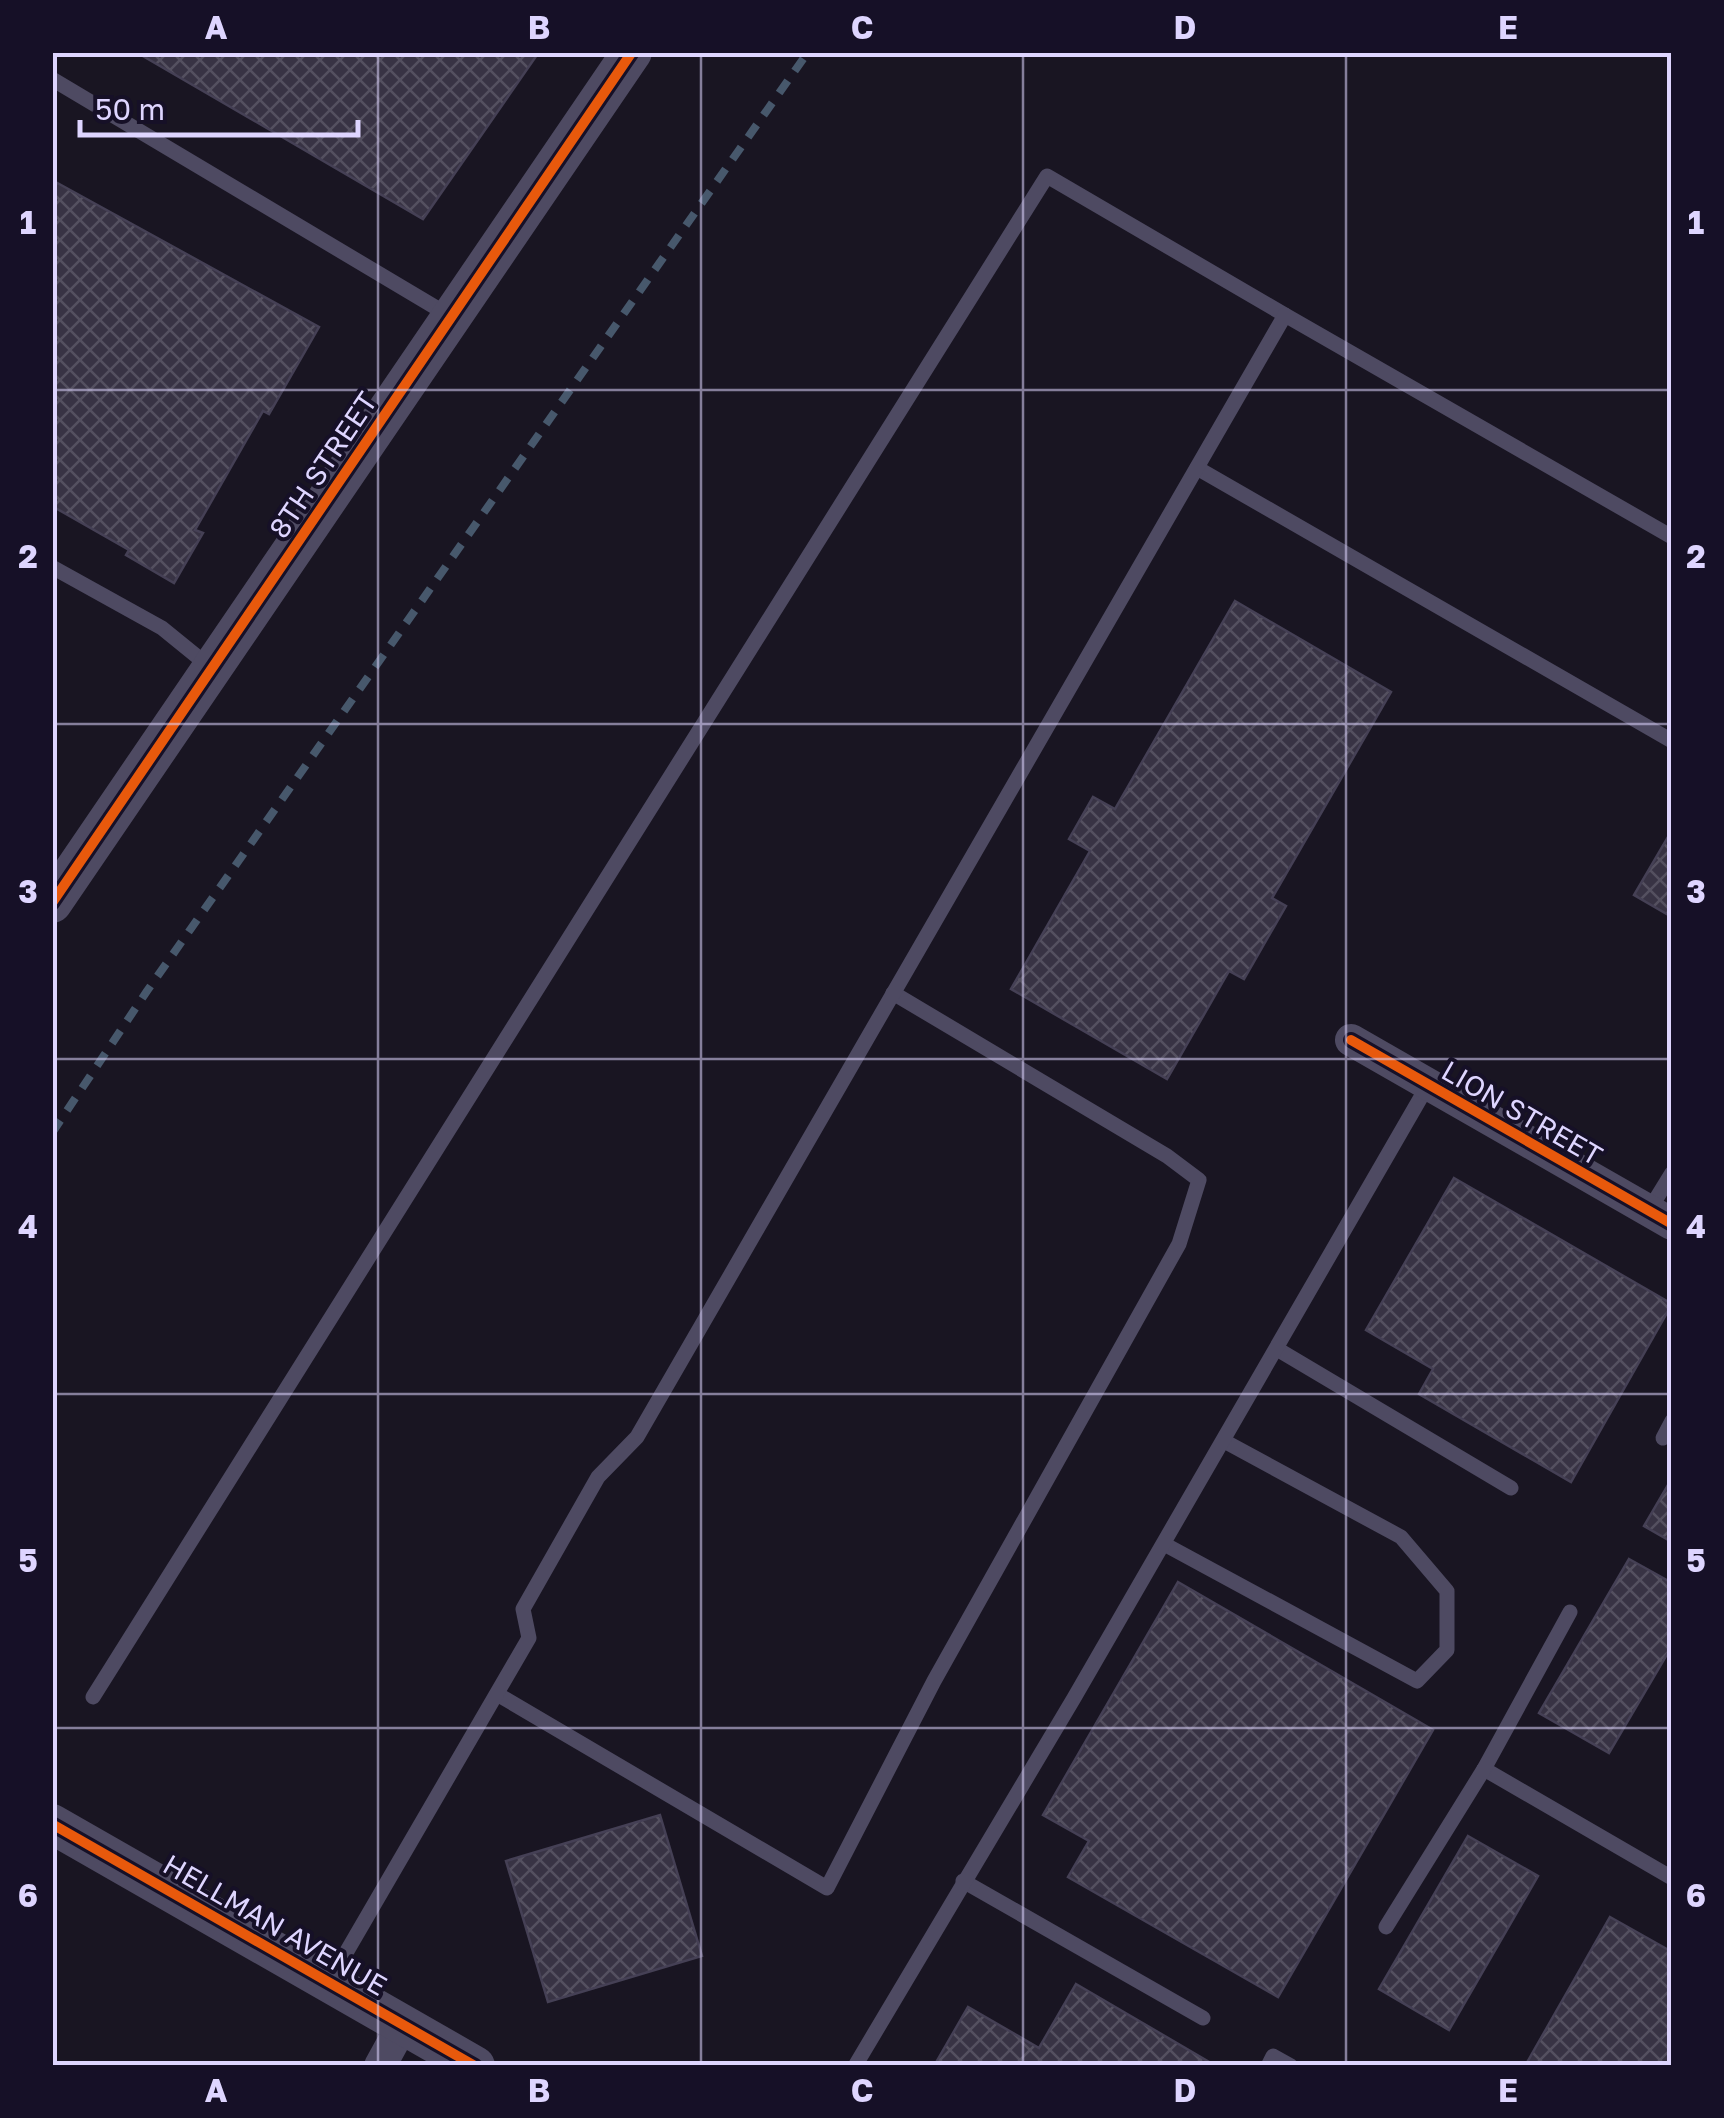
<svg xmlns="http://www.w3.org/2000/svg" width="1724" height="2118" viewBox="0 0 1724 2118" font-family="'Golos Text',sans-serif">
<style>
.building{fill:url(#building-cross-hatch);stroke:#454055;stroke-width:2.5}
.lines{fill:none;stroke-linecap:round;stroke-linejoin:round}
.service{stroke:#4e4a62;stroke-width:15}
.minor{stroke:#4e4a62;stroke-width:32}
.tertiary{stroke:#4e4a62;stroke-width:40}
.rail{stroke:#47586c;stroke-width:8;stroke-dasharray:15 12;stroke-linecap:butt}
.cycleway-casing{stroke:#161027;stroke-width:16}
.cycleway{stroke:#e8590c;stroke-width:10}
.grid{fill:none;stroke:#ded5ff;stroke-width:2.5;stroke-opacity:0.55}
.labels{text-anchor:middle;stroke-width:8;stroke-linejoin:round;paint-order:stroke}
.street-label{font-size:28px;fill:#ded5ff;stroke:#161027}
.neatline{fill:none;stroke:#ded5ff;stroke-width:4}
.grid-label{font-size:32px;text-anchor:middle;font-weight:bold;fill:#ded5ff}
</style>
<defs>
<pattern id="building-cross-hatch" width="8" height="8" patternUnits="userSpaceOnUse" patternTransform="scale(2.5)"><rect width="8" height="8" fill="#383344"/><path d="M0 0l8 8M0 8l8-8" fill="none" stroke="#545060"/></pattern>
</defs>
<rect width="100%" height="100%" fill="#191522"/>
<g class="building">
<polygon points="136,52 539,52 423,219"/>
<polygon points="52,180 319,327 269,414 263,411 195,530 203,533 174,583 126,555 129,550 52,506"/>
<polygon points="1235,601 1391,692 1272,898 1286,906 1244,979 1229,971 1167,1079 1011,989 1090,851 1069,839 1093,797 1115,809"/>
<polygon points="1672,830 1672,917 1634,895"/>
<polygon points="1454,1178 1672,1304 1571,1482 1419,1394 1433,1369 1366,1330"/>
<polygon points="1672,1478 1672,1542 1644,1526"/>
<polygon points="1629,1559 1672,1583 1672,1646 1609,1753 1539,1713"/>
<polygon points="1178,1582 1433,1730 1278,1997 1068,1877 1089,1841 1043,1815"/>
<polygon points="660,1815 702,1956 548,2002 506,1861"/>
<polygon points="1468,1836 1538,1876 1449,2030 1379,1989"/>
<polygon points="1610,1917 1672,1952 1672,2066 1525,2066"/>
<polygon points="1076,1984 1216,2066 934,2066 968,2007 1039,2048"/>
</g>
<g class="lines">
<g class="service">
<polyline points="52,79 450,316"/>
<polyline points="1197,468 1672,741"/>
<polyline points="52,567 162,628 210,667"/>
<polyline points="1648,1212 1672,1173"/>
<polyline points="1277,1349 1511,1488"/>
<polyline points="1663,1438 1672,1421"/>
<polyline points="1164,1544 1417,1681 1447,1650 1447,1591 1401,1537 1224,1441"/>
<polyline points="497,1694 827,1888 934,1681 1179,1244 1199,1180 1167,1156 893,993"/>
<polyline points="93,1697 1047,176 1285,315"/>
<polyline points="1484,1769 1672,1878"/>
<polyline points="963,1881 1203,2018"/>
<polyline points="1386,1927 1484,1769 1570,1612"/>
<polyline points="329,1982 529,1638 523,1609 598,1477 637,1437 1285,315 1672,537"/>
<polyline points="855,2066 1074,1698 1428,1085"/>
<polyline points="1268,2066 1273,2056 1291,2066"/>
</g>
<g class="minor">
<polyline points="1351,1040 1672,1224"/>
<polyline points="380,2066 403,2024"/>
</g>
<g class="tertiary">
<polyline points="52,903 632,52"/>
<polyline points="52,1824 475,2066"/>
</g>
<polyline class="rail" points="52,1133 147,991 808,52"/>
<g class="cycleway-casing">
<g id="cycleway">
<polyline points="52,903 632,52"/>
<polyline points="1351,1040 1672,1224"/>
<polyline points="52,1824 475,2066"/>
</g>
</g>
<use href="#cycleway" class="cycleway"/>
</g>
<path class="grid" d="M378 52V2066M701 52V2066M1023 52V2066M1346 52V2066M52 390H1672M52 724H1672M52 1059H1672M52 1394H1672M52 1728H1672"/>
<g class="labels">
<g class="street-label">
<text transform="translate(323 465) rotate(-56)" y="10">8TH STREET</text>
<text transform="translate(1522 1113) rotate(30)" y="10">LION STREET</text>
<text transform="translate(275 1925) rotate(30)" y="10">HELLMAN AVENUE</text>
</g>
</g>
<rect width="1724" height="2118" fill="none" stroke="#161027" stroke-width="110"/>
<path d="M80 120v15h278v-15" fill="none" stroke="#ded5ff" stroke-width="5"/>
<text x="95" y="120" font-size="30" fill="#ded5ff" stroke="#161027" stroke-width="8" paint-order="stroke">50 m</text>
<rect x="55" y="55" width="1614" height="2008" class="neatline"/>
<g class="grid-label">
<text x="216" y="39">A</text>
<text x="539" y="39">B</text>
<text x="862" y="39">C</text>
<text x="1185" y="39">D</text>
<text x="1508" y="39">E</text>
<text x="28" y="234">1</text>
<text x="1696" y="234">1</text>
<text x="28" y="568">2</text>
<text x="1696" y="568">2</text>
<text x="28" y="903">3</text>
<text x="1696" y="903">3</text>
<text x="28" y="1238">4</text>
<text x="1696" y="1238">4</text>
<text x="28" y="1572">5</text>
<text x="1696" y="1572">5</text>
<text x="28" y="1907">6</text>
<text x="1696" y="1907">6</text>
<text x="216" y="2102">A</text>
<text x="539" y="2102">B</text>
<text x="862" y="2102">C</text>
<text x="1185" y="2102">D</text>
<text x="1508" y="2102">E</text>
</g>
</svg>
